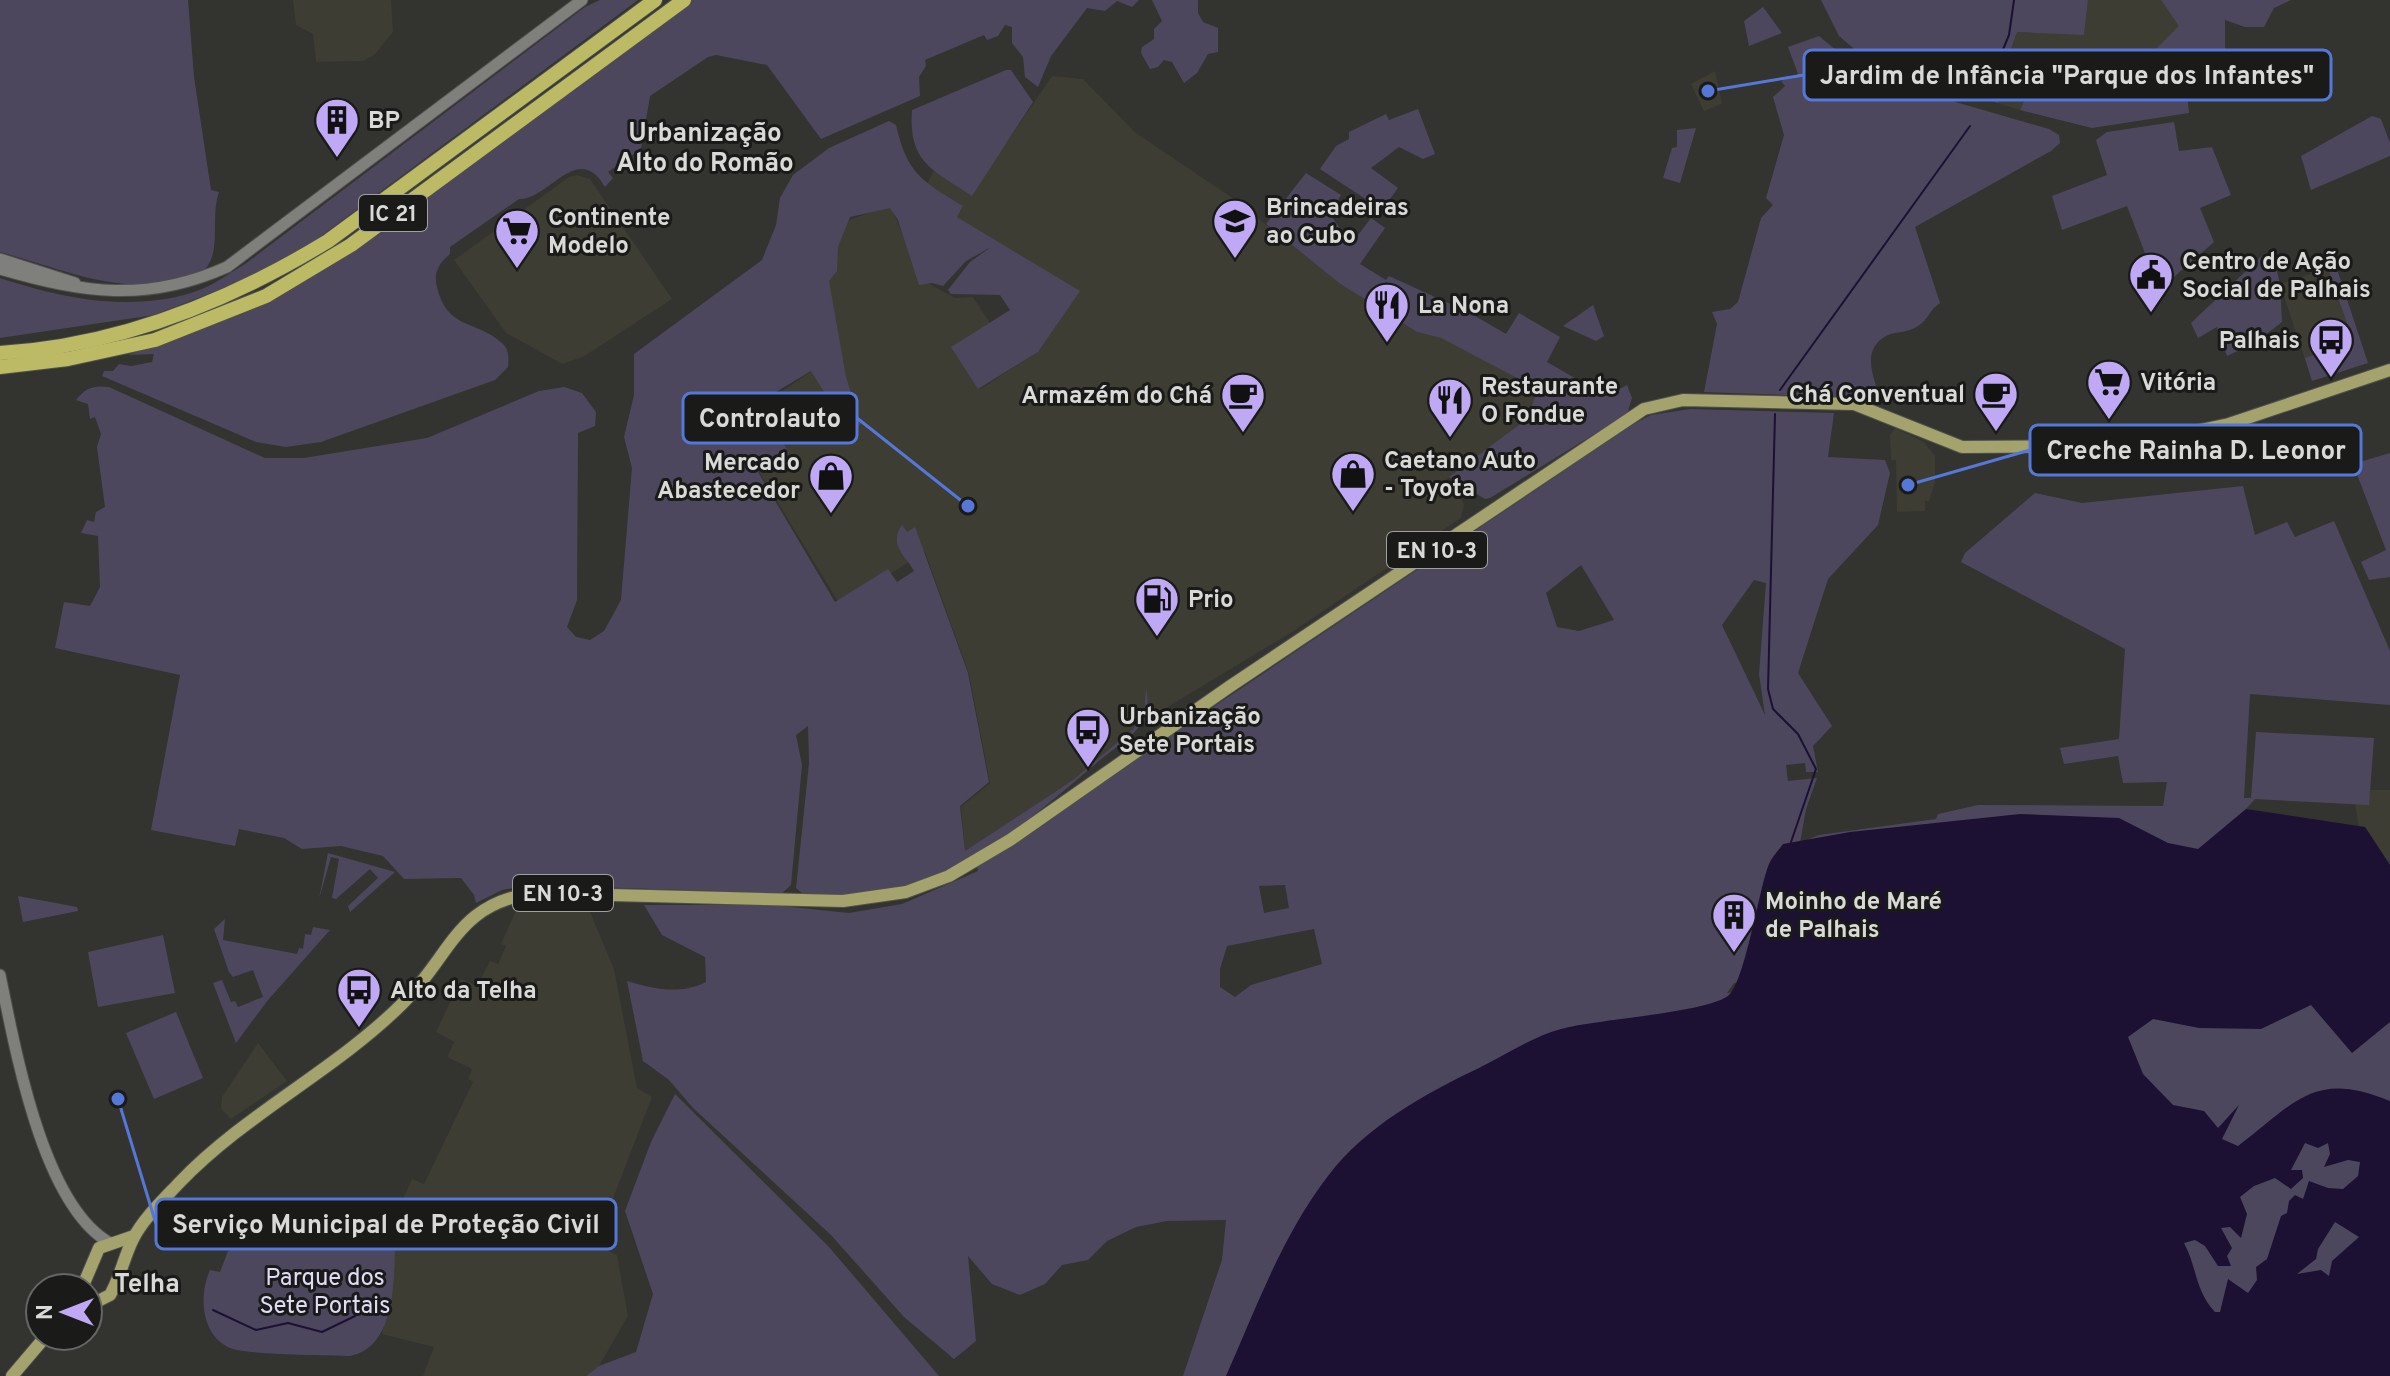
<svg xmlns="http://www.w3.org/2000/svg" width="2390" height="1376" viewBox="0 0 2390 1376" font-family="Overpass,sans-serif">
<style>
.built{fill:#3d3d33}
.green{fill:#4d475e;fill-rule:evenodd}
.water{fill:#1c1132;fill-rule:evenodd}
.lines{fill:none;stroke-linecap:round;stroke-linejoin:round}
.stream{stroke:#1c1132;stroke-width:2}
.secondary-casing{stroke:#4f504d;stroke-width:13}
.primary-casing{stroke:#4f504d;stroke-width:14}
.highway-casing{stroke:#4f504d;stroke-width:16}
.secondary{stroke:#7f7f7b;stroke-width:11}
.primary{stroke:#a4a26d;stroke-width:12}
.highway{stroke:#bcba64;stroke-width:14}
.labels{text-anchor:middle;stroke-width:6;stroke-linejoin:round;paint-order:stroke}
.shield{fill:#1a1a19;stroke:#a0a09e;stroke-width:2}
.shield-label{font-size:22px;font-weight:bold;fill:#d9dad7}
.poi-label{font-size:24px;font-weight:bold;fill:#d9dad7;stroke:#1a1a19;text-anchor:start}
.park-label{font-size:24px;fill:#e2dbf7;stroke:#1a1a19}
.neighbourhood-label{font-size:26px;font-weight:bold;fill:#d9dad7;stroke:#1a1a19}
.leader{fill:none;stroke:#5578d8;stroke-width:3}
.callout-dot{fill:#5578d8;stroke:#1a1a19;stroke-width:3}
.callout{fill:#1a1a19;stroke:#5578d8;stroke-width:3}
.callout-label{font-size:26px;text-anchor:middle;font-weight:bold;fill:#d9dad7}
</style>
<rect width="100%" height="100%" fill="#33332f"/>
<g class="built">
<polygon points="293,0 391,0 393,32 374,55 363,61 316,62 313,34 296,25"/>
<polygon points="2088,0 2161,0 2180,26 2142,63 2051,77 2032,84 2020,110 1998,103 2001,78 2017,32 2084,34"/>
<polygon points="1715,71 1722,104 1704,111 1691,84"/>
<polygon points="1052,76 1083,79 1136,133 1234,199 1339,283 1417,332 1441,338 1539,389 1528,419 1440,484 1462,500 1464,505 1461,518 1292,632 1138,725 1073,780 965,851 961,807 990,783 969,674 925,552 840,605 758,470 783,458 760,406 840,352 828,279 844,222 890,205 924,281 955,298 973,297 990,323 952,347 980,389 1038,352 1079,291 957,217 963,206 927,184 934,170 971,195"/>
<polygon points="577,175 590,179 672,299 583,357 562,364 506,333 454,260 569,177"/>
<polygon points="2328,268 2361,364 2312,381 2280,284"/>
<polygon points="1895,428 1924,442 1935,456 1935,482 1929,501 1925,501 1925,511 1897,512 1896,460 1891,460 1890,435"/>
<polygon points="2370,790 2390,790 2390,865 2365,827 2359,828 2355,804 2368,804"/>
<polygon points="520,901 586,902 614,969 637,1088 652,1097 602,1227 608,1236 603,1248 617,1255 628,1316 599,1366 586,1376 423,1376 434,1347 382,1334 389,1299 397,1212 412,1179 424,1184 473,1082 468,1079 472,1069 447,1057 454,1042 436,1032 461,979 477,986 490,961 498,964 506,946 501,944"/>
<polygon points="258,1043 287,1081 231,1119 221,1109 222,1097"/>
</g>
<g class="green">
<path d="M0 0H188L194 77 211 190 219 192C210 217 222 251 205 269 136 305 68 270 0 252Z"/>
<path d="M600 0H638L313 242 252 277 154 315 0 338V278C63 299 138 314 202 289 217 283 231 272 245 264L585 7Z"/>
<path d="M690 0H1139L1132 7 1117 1 1105 11 1087 8 1051 56 1038 87 1025 77 1023 57 1012 43V27L1005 25 998 36 987 40 984 35 925 60 926 66 919 77 920 96 821 139 767 65 716 55 708 57 650 96 641 149 608 172 613 178 605 187C578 140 549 200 519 199L450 247V254C439 263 433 273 437 287 447 330 477 320 502 343 509 349 509 358 508 367L495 380 321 442 286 447 256 442 102 376 104 371H113L119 364 131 366 152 362 154 354 128 355 254 309 391 227 393 222 500 145 499 141Z"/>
<polygon points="1152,0 1198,0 1198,13 1203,22 1218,28 1218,52 1208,54 1197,73 1184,83 1172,62 1164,60 1158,67 1150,69 1141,53 1142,47 1154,39 1154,29 1162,21"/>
<polygon points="1821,0 2088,0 2084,35 2017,32 2001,78 1998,103 1872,64 1839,36"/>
<polygon points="2161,0 2291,0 2274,8 2264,27 2245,27 2225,20 2225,71 2186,84 2189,113 2092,128 2020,110 2032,84 2051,77 2142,63 2179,26"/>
<polygon points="1763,7 1782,33 1749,46 1744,21"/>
<path d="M1819 36 1849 61 1890 83 2049 129 2059 135 2060 143 2051 151 1915 227 1940 303C1930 309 1928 320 1918 326 1908 333 1898 331 1888 335 1857 350 1877 382 1881 404L1837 397 1704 392 1717 324 1712 312 1730 309 1738 302 1761 218 1773 205 1766 198 1784 135 1773 97 1785 86 1781 81 1798 74 1788 47Z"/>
<path d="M1006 70H1011L1033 102 972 196C933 170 908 163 912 110Z"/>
<polygon points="1418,109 1435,154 1423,159 1399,147 1371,168 1398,188 1382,210 1320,169 1336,146 1349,139 1349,132 1386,114 1389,120"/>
<polygon points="2372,116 2381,119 2390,143 2390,156 2311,190 2301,156"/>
<path d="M889 121 896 125C907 174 922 181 963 206L957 217 1080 291 1038 352 978 389 951 347 1010 310 1000 295 951 294 948 290 970 262 991 247 966 261 943 286 932 283 919 285 898 220 890 208 850 217 838 247 837 271 829 281 846 377 861 424 849 432 811 371 759 402 789 453 758 472 835 602 888 569 897 582 914 571C906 556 888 545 902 525L907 532 915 527 968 673 989 782 960 806 965 851 1073 780 1133 729 1144 713 1146 689C1149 701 1148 713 1141 724 1132 738 1113 749 1100 760 1046 806 982 863 913 884 877 895 840 896 804 895L796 888 809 763 808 726 796 735 802 765 791 885 782 893 530 885 502 890 476 903 474 895 461 878 404 879 383 856 341 846 302 849 284 838 239 829 235 846 151 830 180 675 55 648 64 602 90 606 100 587 98 536 81 533 87 520 94 522 96 512 105 507 97 447 101 434 95 417 90 419 88 404 76 400C85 388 94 385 109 387L265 458H304L427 438 539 391 564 387 582 393 596 412 595 426 578 433 577 600 567 627 576 637 590 640 604 631 621 600 632 468 624 437 634 395V354L762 260 776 225 780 198 793 175 829 148Z"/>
<polygon points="2174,122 2179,151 2212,147 2231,195 2200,208 2214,242 2159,290 2127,206 2062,230 2052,196 2107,175 2096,140 2107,132"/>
<polygon points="1696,128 1680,183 1663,178 1672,148 1677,147 1677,130"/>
<polygon points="1306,173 1341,195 1330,215 1352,243 1371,218 1385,228 1360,264 1386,280 1389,276 1470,313 1506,334 1519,313 1560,337 1547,362 1606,396 1627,385 1632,398 1627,414 1490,498 1485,499 1449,477 1527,419 1538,389 1441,338 1417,332 1339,283 1266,224"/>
<polygon points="2265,253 2273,254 2280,284 2282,322 2255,343 2227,356 2217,327 2198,338 2191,323"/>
<polygon points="2336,266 2368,363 2312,381 2305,358 2353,341 2328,268"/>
<polygon points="1593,305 1604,336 1596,341 1563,326"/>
<path d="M1690 409 1834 413 1828 457 1885 460 1890 473 1878 525 1828 579 1798 673 1832 726 1813 746 1818 772H1806L1805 763 1786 765 1788 781 1817 778 1806 809 1800 843 1819 835 1936 819 1938 814 1978 805 2163 806 2167 782 2123 783 2118 756 2064 764 2060 748 2119 739 2125 649 1961 562 1965 553 2035 493 2082 503 2243 486 2255 535 2287 522 2295 537 2334 521 2390 651V705L2250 694 2244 798H2251L2256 732 2374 738 2369 805 2255 799 2246 809 2358 830 1757 982 1734 983 1727 993 1745 991 2039 1376H1183L1222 1260 1226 1220 1167 1221 1136 1227 1107 1241 1088 1260 1062 1265 1045 1284 1020 1295 992 1284 968 1256 976 1341 954 1359 904 1317 831 1235 693 1108 669 1080 643 1061 627 981C653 989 680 995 706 982L705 957 662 935 644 905H772L849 913 902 904 978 871 977 866 1635 423 1651 415ZM1581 565 1614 620 1579 631 1557 627 1546 593ZM1754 580 1766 583 1759 674 1765 715 1722 625ZM1285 885 1289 908 1264 913 1259 886ZM1314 929 1322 964 1251 985 1235 997 1220 987V969L1227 946Z"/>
<polygon points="2390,453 2390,577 2369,580 2361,562 2386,550 2353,464"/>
<polygon points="328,853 395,872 350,912 348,906 378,878 370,869 336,899 332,898 339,859 331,857 319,899"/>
<polygon points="18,896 77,907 78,911 23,922"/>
<polygon points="225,919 223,940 297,954 299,948 303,949 305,934 311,935 313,927 330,930 268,1000 236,1043 213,983 222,980 231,1002 235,1001 238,1007 263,997 253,970 233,977 229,972 214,929"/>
<polygon points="2390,932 2390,1376 2101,1376 2028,1025"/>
<polygon points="163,935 175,993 98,1007 88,952"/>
<polygon points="176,1012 203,1078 154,1099 126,1033"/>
<polygon points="675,1094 829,1247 939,1376 586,1376 599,1366 636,1352 653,1294 625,1211 651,1142"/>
<path d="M392 1223 396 1224C393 1265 401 1346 350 1356 327 1355 247 1355 230 1348 200 1335 199 1294 210 1270L220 1272 228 1251 269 1235 274 1242 294 1227Z"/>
</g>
<path class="water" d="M2246 809 2365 827 2390 865V1022L2352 1053 2311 1005 2261 1029 2199 1028 2153 1019 2128 1037 2143 1074 2173 1105 2204 1111 2218 1128 2239 1105 2222 1139 2238 1146C2295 1103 2314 1069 2390 1101V1376H1226C1256 1308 1282 1236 1328 1176 1365 1127 1424 1094 1479 1068 1505 1055 1534 1036 1561 1029 1598 1019 1704 1013 1728 996 1745 983 1759 888 1769 864 1772 857 1779 850 1783 844L1850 832 2020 814 2119 818 2168 843 2198 849ZM2305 1143 2318 1148 2328 1143 2330 1154 2324 1167 2348 1160 2360 1162 2358 1176 2343 1189 2328 1188 2309 1181 2303 1199 2295 1195 2289 1201 2287 1213 2281 1216 2267 1259 2256 1267 2257 1280 2248 1293 2228 1279 2220 1312H2215C2195 1291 2197 1267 2184 1243L2195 1240 2205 1246 2218 1266H2231L2227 1256 2232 1248 2221 1228 2230 1227 2241 1238 2247 1214 2240 1197 2254 1186 2275 1178 2291 1189 2303 1178 2302 1170H2291ZM2335 1222 2359 1237 2332 1261 2329 1276 2321 1270 2297 1274 2316 1259 2318 1249Z"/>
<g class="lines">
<g class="stream">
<polyline points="1987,88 2009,35 2014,0"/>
<polyline points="1780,390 1970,126"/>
<polyline points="1775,414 1768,689 1773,709 1798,734 1816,769 1791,842"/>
<polyline points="213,1310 256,1330 288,1323 322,1332 355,1316 371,1302"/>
</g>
<g class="secondary-casing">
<g id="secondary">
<polyline points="0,259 75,283"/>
<path d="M0 269C83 293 146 303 227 267L582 0"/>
<path d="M0 975C15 1047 42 1205 110 1243"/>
</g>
</g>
<g class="primary-casing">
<g id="primary">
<polyline points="82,1288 99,1248 134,1236"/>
<path d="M88 1299 96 1302 110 1295C120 1278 124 1257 133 1239 143 1219 163 1200 179 1183 245 1114 334 1071 401 1005 452 955 456 903 535 893L843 901 906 892 949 876 1010 840 1229 687 1644 409 1683 400 1854 404 1962 447 2096 446 2167 437 2229 424 2390 370"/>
<polyline points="12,1376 46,1336"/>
</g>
</g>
<g class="highway-casing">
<g id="highway">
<path d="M0 353C119 346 228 302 328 241L655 0"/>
<polyline points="0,367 68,359 155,340 266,296 351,245 684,0"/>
</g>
</g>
<use href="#secondary" class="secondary"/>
<use href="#primary" class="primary"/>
<use href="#highway" class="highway"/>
</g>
<defs>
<g id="building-pin" transform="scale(2.3)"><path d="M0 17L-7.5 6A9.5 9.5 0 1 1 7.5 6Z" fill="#bfa9f4" stroke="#1a1a19"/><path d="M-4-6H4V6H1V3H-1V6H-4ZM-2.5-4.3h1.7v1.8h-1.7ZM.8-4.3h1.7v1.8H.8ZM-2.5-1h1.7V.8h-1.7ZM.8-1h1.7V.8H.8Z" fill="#111"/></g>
<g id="school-pin" transform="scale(2.3)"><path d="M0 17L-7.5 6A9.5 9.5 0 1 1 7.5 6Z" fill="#bfa9f4" stroke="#1a1a19"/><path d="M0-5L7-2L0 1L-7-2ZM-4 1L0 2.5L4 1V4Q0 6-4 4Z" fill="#111"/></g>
<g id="supermarket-pin" transform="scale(2.3)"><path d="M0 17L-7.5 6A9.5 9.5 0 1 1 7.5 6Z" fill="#bfa9f4" stroke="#1a1a19"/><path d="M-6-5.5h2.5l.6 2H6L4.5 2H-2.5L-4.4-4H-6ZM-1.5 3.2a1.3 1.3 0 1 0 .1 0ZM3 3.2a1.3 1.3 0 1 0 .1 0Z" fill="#111"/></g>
<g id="civic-pin" transform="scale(2.3)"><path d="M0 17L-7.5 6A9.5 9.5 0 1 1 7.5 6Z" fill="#bfa9f4" stroke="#1a1a19"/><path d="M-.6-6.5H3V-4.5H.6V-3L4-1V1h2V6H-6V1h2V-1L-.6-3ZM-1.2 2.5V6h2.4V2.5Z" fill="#111"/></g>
<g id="restaurant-pin" transform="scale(2.3)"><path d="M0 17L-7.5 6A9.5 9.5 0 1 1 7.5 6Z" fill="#bfa9f4" stroke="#1a1a19"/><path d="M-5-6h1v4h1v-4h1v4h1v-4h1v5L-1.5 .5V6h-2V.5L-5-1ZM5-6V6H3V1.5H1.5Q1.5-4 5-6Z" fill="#111"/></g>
<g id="bus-pin" transform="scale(2.3)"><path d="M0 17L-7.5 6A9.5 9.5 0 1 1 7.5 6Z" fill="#bfa9f4" stroke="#1a1a19"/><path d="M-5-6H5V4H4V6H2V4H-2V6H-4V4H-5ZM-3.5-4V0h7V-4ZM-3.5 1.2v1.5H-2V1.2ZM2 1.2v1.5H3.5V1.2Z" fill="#111"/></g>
<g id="cafe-pin" transform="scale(2.3)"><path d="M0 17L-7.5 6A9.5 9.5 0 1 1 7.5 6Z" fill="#bfa9f4" stroke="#1a1a19"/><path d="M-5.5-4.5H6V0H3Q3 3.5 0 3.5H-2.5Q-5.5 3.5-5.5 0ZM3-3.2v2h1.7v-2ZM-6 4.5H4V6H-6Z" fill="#111"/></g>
<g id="shop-pin" transform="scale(2.3)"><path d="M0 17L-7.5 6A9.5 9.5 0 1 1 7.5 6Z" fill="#bfa9f4" stroke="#1a1a19"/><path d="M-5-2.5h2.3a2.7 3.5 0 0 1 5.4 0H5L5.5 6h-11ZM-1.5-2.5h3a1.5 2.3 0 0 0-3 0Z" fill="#111"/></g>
<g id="fuel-pin" transform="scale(2.3)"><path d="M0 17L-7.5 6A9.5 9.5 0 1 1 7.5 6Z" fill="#bfa9f4" stroke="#1a1a19"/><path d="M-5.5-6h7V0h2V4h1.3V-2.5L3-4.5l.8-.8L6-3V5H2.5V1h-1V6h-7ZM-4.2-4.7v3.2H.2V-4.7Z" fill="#111"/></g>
</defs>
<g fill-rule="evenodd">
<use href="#building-pin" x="337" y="120"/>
<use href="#school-pin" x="1235" y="221"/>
<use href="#supermarket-pin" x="517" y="231"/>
<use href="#civic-pin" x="2151" y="275"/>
<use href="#restaurant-pin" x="1387" y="305"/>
<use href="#bus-pin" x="2331" y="340"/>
<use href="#supermarket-pin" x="2109" y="382"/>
<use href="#cafe-pin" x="1996" y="394"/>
<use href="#cafe-pin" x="1243" y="395"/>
<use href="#restaurant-pin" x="1450" y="400"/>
<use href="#shop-pin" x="1353" y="474"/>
<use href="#shop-pin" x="831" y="476"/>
<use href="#fuel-pin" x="1157" y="599"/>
<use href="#bus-pin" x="1088" y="730"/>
<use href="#building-pin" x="1734" y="915"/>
<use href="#bus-pin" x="359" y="990"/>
</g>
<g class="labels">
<g class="shield">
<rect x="359" y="195" width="68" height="36" rx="6"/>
<rect x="1387" y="532" width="100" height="36" rx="6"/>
<rect x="513" y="875" width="100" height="36" rx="6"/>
</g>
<g class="shield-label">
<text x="393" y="221">IC 21</text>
<text x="1437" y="558">EN 10-3</text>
<text x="563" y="901">EN 10-3</text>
</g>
<g class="poi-label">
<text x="368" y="128">BP</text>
<text x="1266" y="215">Brincadeiras<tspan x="1266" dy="28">ao Cubo</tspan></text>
<text x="548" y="225">Continente<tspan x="548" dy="28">Modelo</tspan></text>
<text x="2182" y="269">Centro de Ação<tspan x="2182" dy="28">Social de Palhais</tspan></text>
<text x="1418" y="313">La Nona</text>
<text x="2300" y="348" text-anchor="end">Palhais</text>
<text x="2140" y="390">Vitória</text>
<text x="1481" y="394">Restaurante<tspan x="1481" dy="28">O Fondue</tspan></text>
<text x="1965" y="402" text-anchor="end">Chá Conventual</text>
<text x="1212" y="403" text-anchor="end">Armazém do Chá</text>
<text x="1384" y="468">Caetano Auto<tspan x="1384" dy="28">- Toyota</tspan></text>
<text x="800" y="470" text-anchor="end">Mercado<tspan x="800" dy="28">Abastecedor</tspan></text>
<text x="1188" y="607">Prio</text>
<text x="1119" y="724">Urbanização<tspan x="1119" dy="28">Sete Portais</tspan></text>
<text x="1765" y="909">Moinho de Maré<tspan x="1765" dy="28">de Palhais</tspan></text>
<text x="390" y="998">Alto da Telha</text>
</g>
<g class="park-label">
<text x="325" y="1285">Parque dos<tspan x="325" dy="28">Sete Portais</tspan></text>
</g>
<g class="neighbourhood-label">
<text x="705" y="141">Urbanização<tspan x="705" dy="30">Alto do Romão</tspan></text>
<text x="147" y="1292">Telha</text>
</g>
</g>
<path class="leader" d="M1708 91L1804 75M968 506L857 418M1908 485L2030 450M118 1099L156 1224"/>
<g class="callout-dot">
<circle cx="1708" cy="91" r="8"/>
<circle cx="968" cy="506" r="8"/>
<circle cx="1908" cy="485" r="8"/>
<circle cx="118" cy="1099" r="8"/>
</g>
<g class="callout">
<rect x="1804" y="50" width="527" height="50" rx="8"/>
<rect x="683" y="393" width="174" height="50" rx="8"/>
<rect x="2030" y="425" width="331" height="50" rx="8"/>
<rect x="156" y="1199" width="460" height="50" rx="8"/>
</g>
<g class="callout-label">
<text x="2067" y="84">Jardim de Infância "Parque dos Infantes"</text>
<text x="770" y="427">Controlauto</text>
<text x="2196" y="459">Creche Rainha D. Leonor</text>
<text x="386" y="1233">Serviço Municipal de Proteção Civil</text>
</g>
<g transform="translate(64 1312) rotate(270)"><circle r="38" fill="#1a1a19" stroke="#666765" stroke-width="2"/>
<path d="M0-6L14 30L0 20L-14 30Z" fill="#bfa9f4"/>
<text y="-12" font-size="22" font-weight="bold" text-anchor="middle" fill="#d9dad7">N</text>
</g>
</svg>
